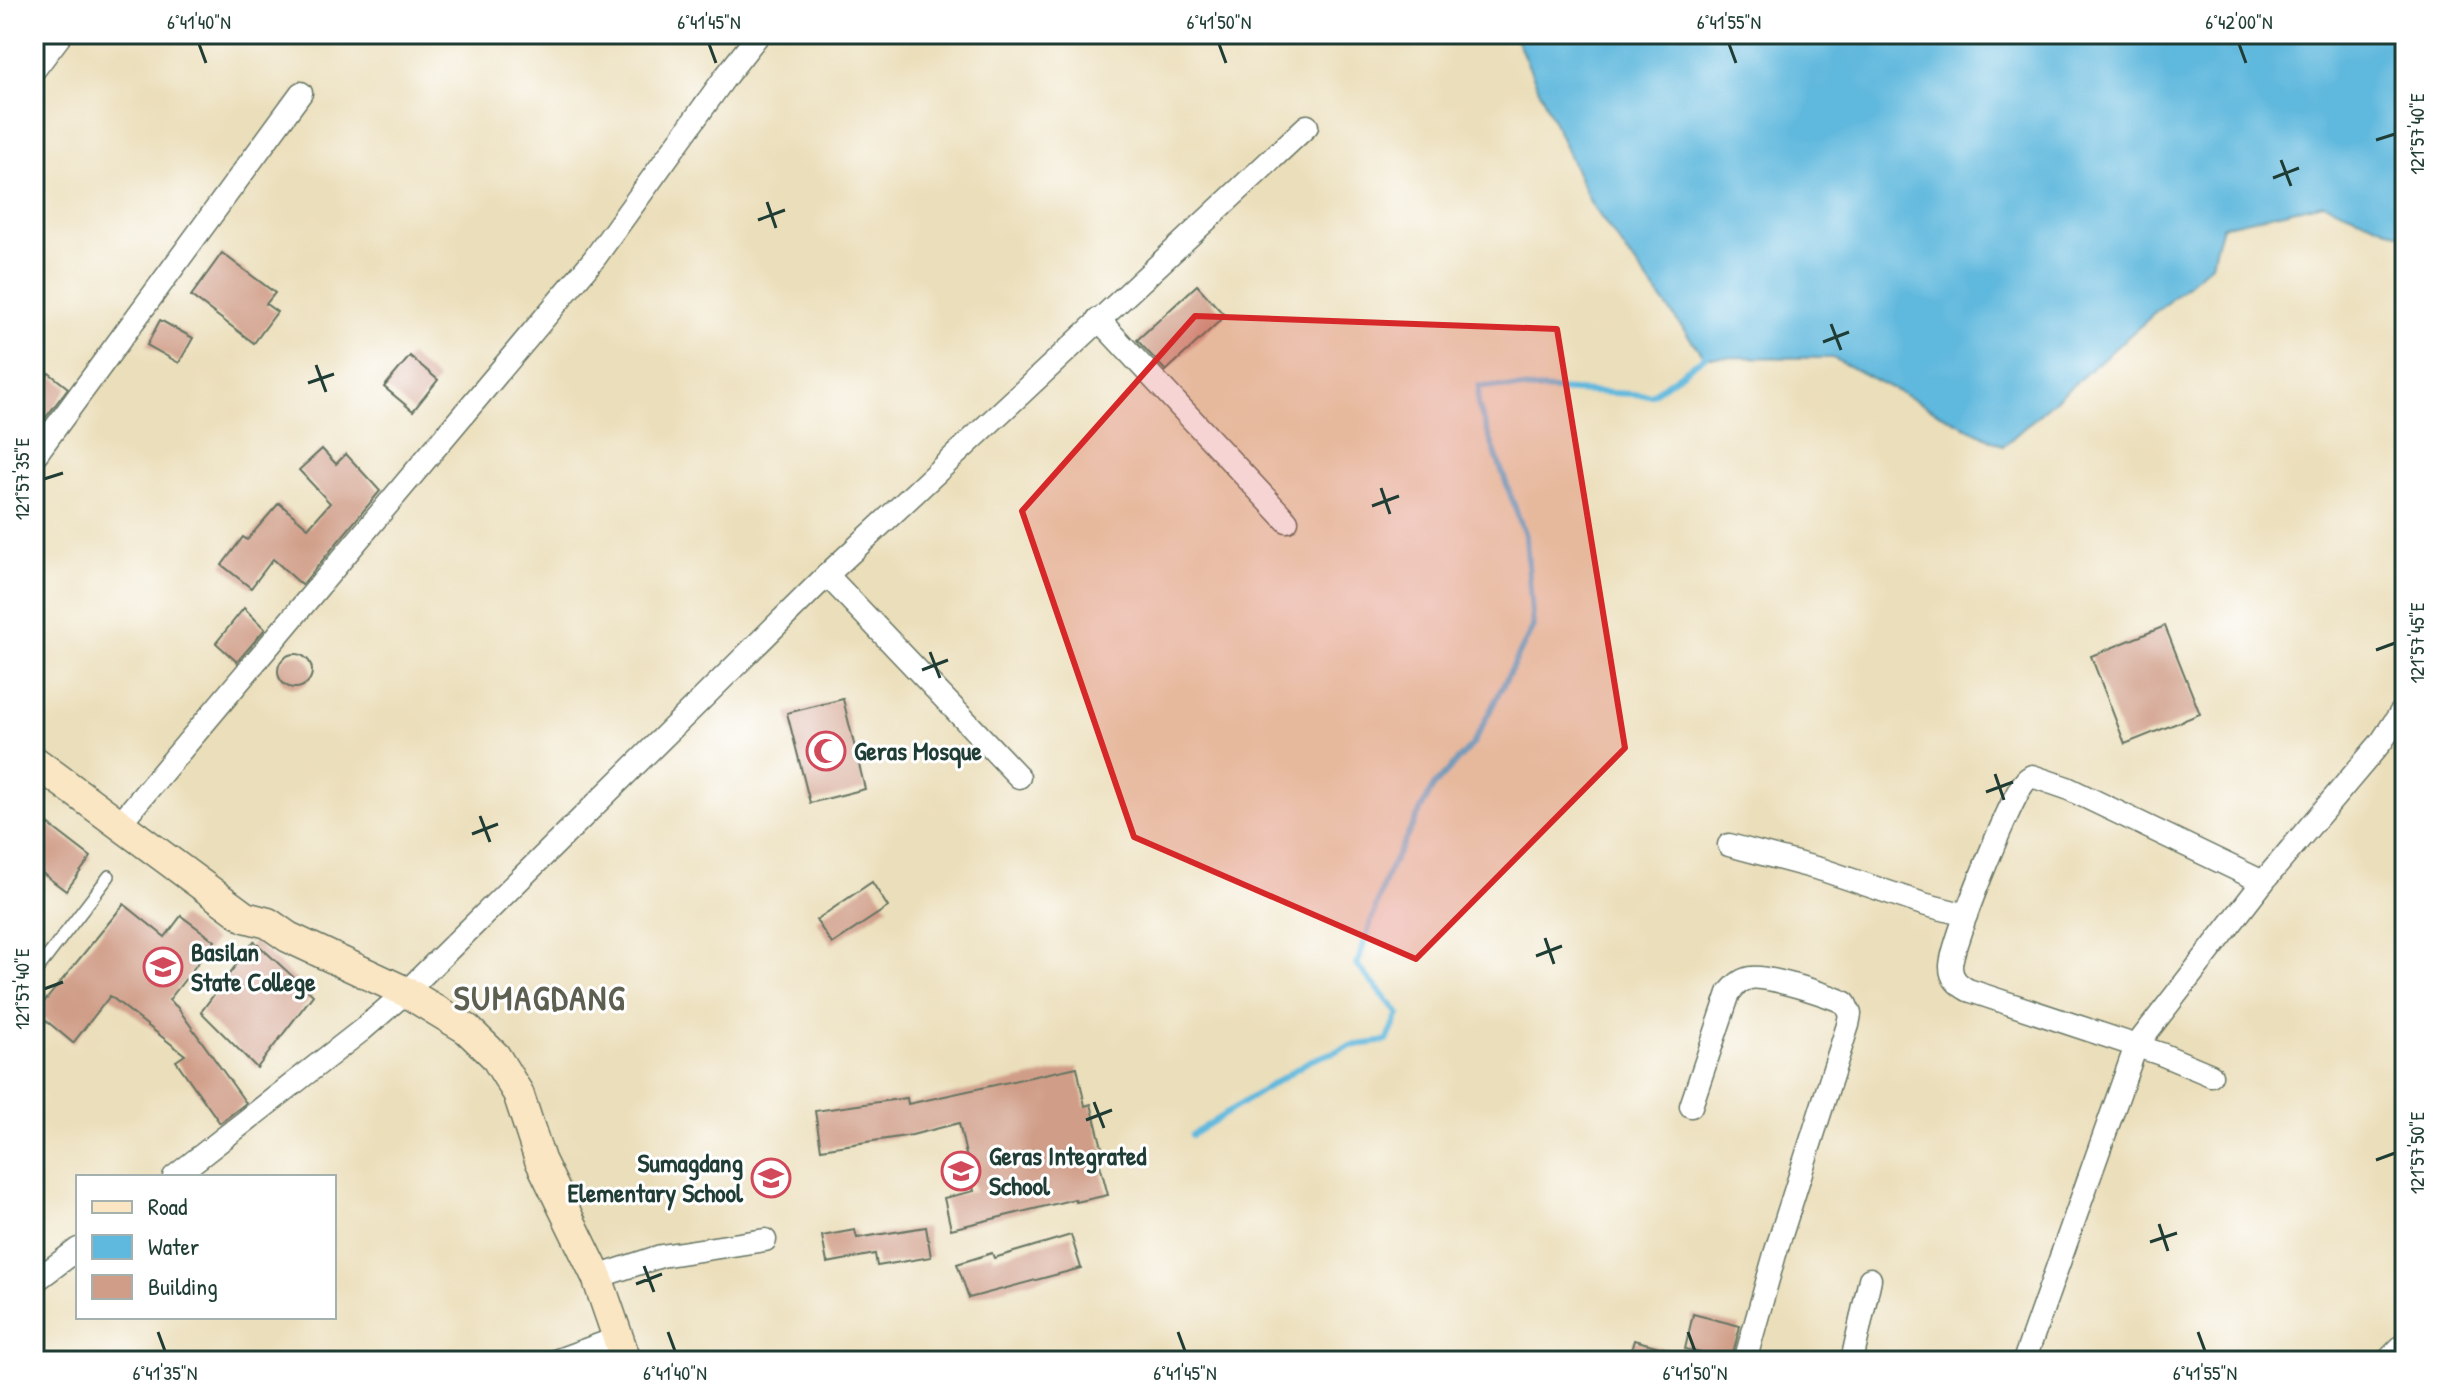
<svg xmlns="http://www.w3.org/2000/svg" width="2439" height="1395" viewBox="0 0 2439 1395" font-family="'Patrick Hand',sans-serif">
<style>
.water{fill:#5fb8dd;stroke:#3f7a88;stroke-width:2}
.lines{fill:none;stroke-linecap:round;stroke-linejoin:round}
.stream{stroke:#5fb8dd;stroke-width:6}
.building{fill:#d09e88}
.lane-casing{stroke:#667563;stroke-width:14}
.street-casing{stroke:#667563;stroke-width:25}
.secondary-casing{stroke:#667563;stroke-width:33}
.lane{stroke:#fff;stroke-width:11}
.street{stroke:#fff;stroke-width:22}
.secondary{stroke:#fbe6c4;stroke-width:30}
.marked{fill:#d62828;fill-opacity:0.2;stroke:#d62828;stroke-width:6;stroke-linejoin:round}
.ticks{fill:none;stroke:#1f3d34;stroke-width:3}
.labels{text-anchor:middle;stroke-width:6;stroke-linejoin:round;paint-order:stroke}
.poi-label{font-size:26px;font-weight:bold;fill:#1f3d34;stroke:#fff;text-anchor:start}
.district-label{font-size:34px;font-weight:bold;letter-spacing:2px;fill:#5d5f51;stroke:#fff}
.neatline{fill:none;stroke:#1f3d34;stroke-width:3}
.ticks-label{font-size:20px;text-anchor:middle;fill:#1f3d34}
</style>
<rect width="100%" height="100%" fill="#fff"/>
<filter id="ink" filterUnits="userSpaceOnUse"><feTurbulence type="fractalNoise" baseFrequency=".0125" numOctaves="2"/><feDisplacementMap in="SourceGraphic" scale="16" xChannelSelector="R" yChannelSelector="G"/><feConvolveMatrix kernelMatrix="1 2 1 2 8 2 1 2 1" color-interpolation-filters="sRGB"/></filter>
<filter id="wash" filterUnits="userSpaceOnUse"><feTurbulence type="fractalNoise" baseFrequency=".006" numOctaves="4" result="noise"/><feDisplacementMap in="SourceGraphic" scale="32" xChannelSelector="R" yChannelSelector="G"/><feGaussianBlur stdDeviation="1.8" result="paint"/><feColorMatrix in="noise" values="0 0 0 0 0 0 0 0 0 0 0 0 0 0 0 0 0 1.4 0 .05"/><feComposite in="paint" operator="in"/></filter>
<g filter="url(#wash)">
<rect width="100%" height="100%" fill="#ebdeba"/>
<polygon class="water" points="1514,34 2405,34 2405,236 2323,203 2222,226 2211,264 2003,446 1833,358 1704,357 1591,204"/>
<g class="lines">
<polyline class="stream" points="1192,1135 1309,1061 1350,1046 1387,1041 1399,1014 1357,965 1387,874 1433,787 1473,744 1533,627 1526,538 1478,405 1479,386 1651,395 1704,357"/>
</g>
<g id="blocks">
<g class="building">
<polygon points="222,253 275,293 266,304 277,312 254,343 191,296"/>
<polygon points="1197,285 1225,316 1166,371 1137,340"/>
<polygon points="160,320 193,338 179,363 147,345"/>
<polygon points="410,356 438,380 413,411 384,387"/>
<polygon points="49,373 68,388 34,433 34,393"/>
<polygon points="322,449 336,464 346,454 380,491 302,585 273,559 251,588 222,565 243,537 247,540 279,503 308,528 330,503 299,470"/>
<polygon points="244,608 265,629 237,662 216,643"/>
<polygon points="2165,626 2200,714 2125,744 2091,656"/>
<circle cx="295" cy="671" r="17"/>
<polygon points="843,699 865,789 810,803 787,713"/>
<polygon points="43,820 91,857 66,891 34,867 34,832"/>
<polygon points="872,882 888,907 832,944 816,920"/>
<polygon points="124,904 165,937 181,916 215,941 169,1000 177,1007 246,1103 220,1123 176,1061 185,1055 110,996 73,1043 36,1012"/>
<polygon points="254,941 313,995 257,1068 201,1012"/>
<polygon points="1077,1067 1085,1106 1091,1104 1105,1159 1099,1161 1108,1195 1076,1202 1075,1199 951,1229 944,1198 974,1191 959,1123 912,1135 821,1149 815,1111 907,1098 908,1104"/>
<polygon points="926,1227 931,1257 877,1266 875,1254 827,1263 822,1236 855,1230 857,1238"/>
<polygon points="1071,1235 1081,1268 969,1298 957,1264 992,1253 994,1258"/>
<polygon points="1693,1314 1740,1326 1731,1361 1685,1349"/>
<polygon points="1634,1340 1692,1356 1691,1361 1628,1361"/>
</g>
</g>
</g>
<g filter="url(#ink)">
<use href="#blocks" fill-opacity="0" stroke="#667563" stroke-width="2"/>
<g class="lines">
<g class="lane-casing">
<polyline id="lane" points="34,974 109,876"/>
</g>
<g class="street-casing">
<g id="street">
<polyline points="34,70 60,36"/>
<polyline points="1098,319 1287,521"/>
<polyline points="34,457 301,93"/>
<polyline points="827,575 1019,777"/>
<polyline points="120,823 594,259 726,76 759,34"/>
<polyline points="1729,845 1823,870 1923,904 1966,915"/>
<path d="M2211 1075 2161 1054 1968 990C1959 985 1951 979 1951 967 1950 946 2009 803 2023 784 2027 779 2027 779 2032 776L2067 788 2263 882"/>
<path d="M1691 1106 1729 993C1735 986 1740 980 1750 978 1767 975 1829 995 1845 1003L1850 1014 1848 1025 1775 1254 1745 1361"/>
<polyline points="174,1177 362,1030 406,992 827,575 1307,126"/>
<polyline points="597,1277 661,1256 765,1240"/>
<polyline points="34,1282 78,1249"/>
<polyline points="555,1361 618,1338"/>
<polyline points="1852,1361 1870,1279"/>
<polyline points="2024,1361 2136,1046 2263,882 2382,741 2405,706"/>
<polyline points="2387,1361 2405,1343"/>
</g>
</g>
<g class="secondary-casing">
<polyline id="secondary" points="34,761 245,917 268,923 288,937 406,992 467,1029 495,1056 518,1093 540,1160 597,1277 626,1361"/>
</g>
<use href="#lane" class="lane"/>
<use href="#street" class="street"/>
<use href="#secondary" class="secondary"/>
</g>
</g>
<path class="marked" d="M1195 316 1557 329 1625 748 1416 959 1134 837 1022 511Z"/>
<path class="ticks" d="M199 44 206 63M709 44 716 63M1219 44 1226 63M1729 44 1736 63M2239 44 2246 63M2376 140 2395 134M2281 160 2291 186M2273 178 2299 168M767 202 776 228M758 220 785 210M1831 324 1841 350M1823 342 1849 332M316 365 326 392M308 383 334 374M44 479 63 473M1381 488 1390 514M1372 506 1399 496M2376 650 2395 643M930 652 940 678M922 670 948 660M1995 774 2004 800M1986 792 2013 782M480 816 490 842M472 834 498 824M1545 938 1554 964M1536 956 1562 946M44 989 63 982M1094 1102 1104 1128M1086 1120 1112 1110M2376 1160 2395 1153M2159 1224 2168 1251M2150 1242 2177 1233M644 1266 654 1292M636 1284 662 1274M158 1332 165 1351M668 1332 675 1351M1178 1332 1185 1351M1688 1332 1695 1351M2198 1332 2205 1351"/>
<defs>
<g id="mosque-ring" transform="scale(2)"><circle r="9.5" fill="#fff" stroke="#d1495b" stroke-width="1.5"/><path d="M3.5-4.9A6 6 0 1 0 3.5 4.9A5 5 0 1 1 3.5-4.9Z" fill="#d1495b"/></g>
<g id="university-ring" transform="scale(2)"><circle r="9.5" fill="#fff" stroke="#d1495b" stroke-width="1.5"/><path d="M0-5L7-2L0 1L-7-2ZM-4 1L0 2.5L4 1V4Q0 6-4 4Z" fill="#d1495b"/></g>
<g id="school-ring" transform="scale(2)"><circle r="9.5" fill="#fff" stroke="#d1495b" stroke-width="1.5"/><path d="M0-5L7-2L0 1L-7-2ZM-4 1L0 2.5L4 1V4Q0 6-4 4Z" fill="#d1495b"/></g>
</defs>
<g fill-rule="evenodd">
<use href="#mosque-ring" x="826" y="751"/>
<use href="#university-ring" x="163" y="967"/>
<use href="#school-ring" x="961" y="1171"/>
<use href="#school-ring" x="771" y="1178"/>
</g>
<g class="labels">
<g class="poi-label">
<text x="854" y="760">Geras Mosque</text>
<text x="191" y="961">Basilan<tspan x="191" dy="30">State College</tspan></text>
<text x="989" y="1165">Geras Integrated<tspan x="989" dy="30">School</tspan></text>
<text x="743" y="1172" text-anchor="end">Sumagdang<tspan x="743" dy="30">Elementary School</tspan></text>
</g>
<g class="district-label">
<text x="540" y="1010">SUMAGDANG</text>
</g>
</g>
<rect width="2439" height="1395" fill="none" stroke="#fff" stroke-width="88"/>
<rect x="76" y="1175" width="260" height="144" fill="#ffffff" stroke="#a5b1ae" stroke-width="2"/>
<rect x="92" y="1201" width="40" height="12" fill="#fbe6c4" stroke="#a5b1ae" stroke-width="2"/>
<text x="148" y="1215" font-size="24" fill="#1f3d34">Road</text>
<rect x="92" y="1235" width="40" height="24" fill="#5fb8dd" stroke="#a5b1ae" stroke-width="2"/>
<text x="148" y="1255" font-size="24" fill="#1f3d34">Water</text>
<rect x="92" y="1275" width="40" height="24" fill="#d09e88" stroke="#a5b1ae" stroke-width="2"/>
<text x="148" y="1295" font-size="24" fill="#1f3d34">Building</text>
<rect x="44" y="44" width="2351" height="1307" class="neatline"/>
<g class="ticks-label">
<text x="199" y="29">6°41'40"N</text>
<text x="709" y="29">6°41'45"N</text>
<text x="1219" y="29">6°41'50"N</text>
<text x="1729" y="29">6°41'55"N</text>
<text x="2239" y="29">6°42'00"N</text>
<text transform="translate(2417 134) rotate(-90)" y="7">121°57'40"E</text>
<text transform="translate(22 479) rotate(-90)" y="7">121°57'35"E</text>
<text transform="translate(2417 643) rotate(-90)" y="7">121°57'45"E</text>
<text transform="translate(22 989) rotate(-90)" y="7">121°57'40"E</text>
<text transform="translate(2417 1153) rotate(-90)" y="7">121°57'50"E</text>
<text x="165" y="1380">6°41'35"N</text>
<text x="675" y="1380">6°41'40"N</text>
<text x="1185" y="1380">6°41'45"N</text>
<text x="1695" y="1380">6°41'50"N</text>
<text x="2205" y="1380">6°41'55"N</text>
</g>
</svg>
